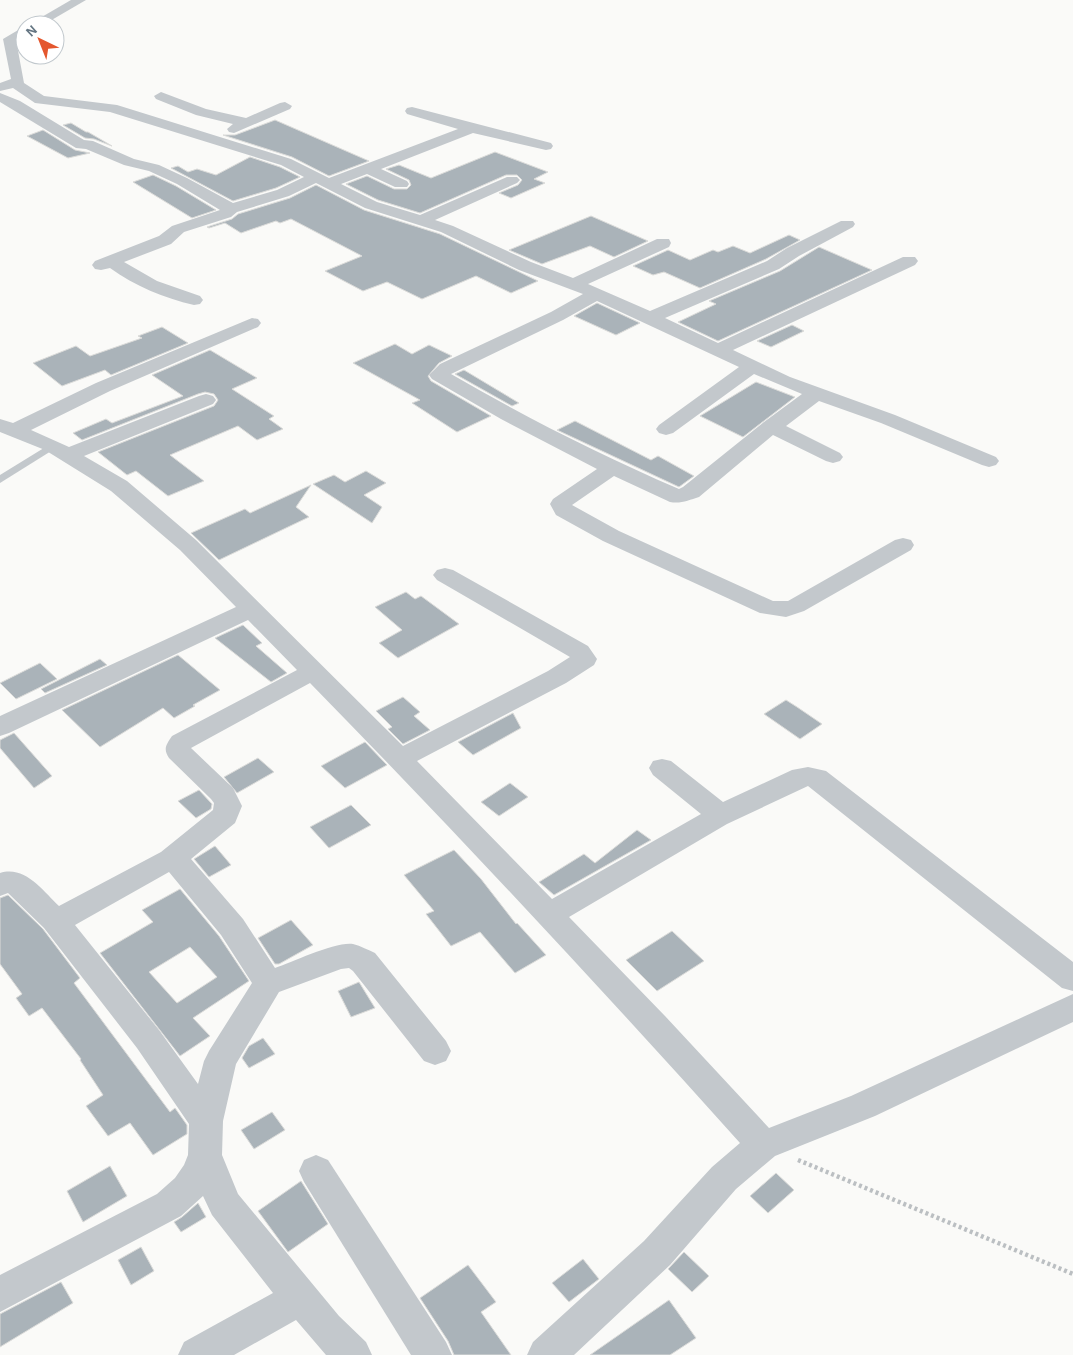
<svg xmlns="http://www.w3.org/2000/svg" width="1073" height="1355" viewBox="0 0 1073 1355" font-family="'Alegreya Sans',sans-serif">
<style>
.building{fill:#aab3b9;stroke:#dcdcda;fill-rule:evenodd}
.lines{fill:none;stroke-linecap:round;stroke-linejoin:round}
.path{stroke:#bbbfc2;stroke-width:4.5;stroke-dasharray:3 3;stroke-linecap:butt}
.service{fill:#c3c8cc;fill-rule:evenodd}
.minor{fill:#c3c8cc;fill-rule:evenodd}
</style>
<rect width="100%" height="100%" fill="#fafaf8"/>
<g class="building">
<polygon points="275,120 369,161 329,176 292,157 223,135 235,135"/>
<polygon points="71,123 86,132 88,132 112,146 94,139 85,138 63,125"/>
<polygon points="43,130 75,150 90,153 68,158 27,136"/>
<polygon points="495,152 548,172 534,179 545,183 511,198 499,193 518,185 522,180 517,175 506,175 420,213 378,200 346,184 367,176 394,189 407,189 411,185 409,180 386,169 399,165 431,178"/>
<polygon points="250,157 280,167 300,177 276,188 233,201 171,168 178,166 188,172 197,169 216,175"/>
<polygon points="153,175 176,186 216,210 192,218 133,182"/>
<polygon points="316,185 364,210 440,234 538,281 511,293 476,276 422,299 387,282 363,291 325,271 362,256 291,219 280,223 276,221 241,233 225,223 209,228 207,227 232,219 238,214 290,198"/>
<polygon points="591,216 648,241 614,257 590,246 542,264 509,250"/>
<polygon points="789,235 800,240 766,259 700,288 664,272 653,275 633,266 668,250 690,260 713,250 718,252 733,246 750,253"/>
<polygon points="819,247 872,270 718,341 678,322 716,304 709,301 780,271"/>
<polygon points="597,303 640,323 616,335 574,316"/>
<polygon points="792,325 804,331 771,347 757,341"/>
<polygon points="162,327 188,343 111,375 105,370 62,386 33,363 76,346 90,356 142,338 138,336"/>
<polygon points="395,344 412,354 429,345 452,356 439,363 428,376 431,381 491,416 457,432 412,403 420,400 353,363"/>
<polygon points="210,350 257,378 232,389 274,416 269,419 283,429 257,440 238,426 170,455 204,481 168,496 136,471 127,475 98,452 214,406 218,400 214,394 205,392 198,394 82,440 73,433 106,419 112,423 183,396 152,375"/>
<polygon points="464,370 519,403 512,406 455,374"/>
<polygon points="756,382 795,397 743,437 700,416"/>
<polygon points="575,421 651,460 658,456 694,476 679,487 557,430"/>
<polygon points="366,471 386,483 364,495 382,507 372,523 313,484 334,475 345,482"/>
<polygon points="311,485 296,507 309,517 219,560 191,533 245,509 250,513"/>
<polygon points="406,592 415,599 421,596 459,624 398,658 379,643 402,630 375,607"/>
<polygon points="243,625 262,643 256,646 287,673 271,682 215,638"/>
<polygon points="178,655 220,690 193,705 195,706 174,718 163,708 100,747 62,710"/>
<polygon points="100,659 107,665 45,693 41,689"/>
<polygon points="40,663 57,679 16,699 0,683"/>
<polygon points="403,697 420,712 414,716 430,730 403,744 388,729 392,727 376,711"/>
<polygon points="786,700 797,707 822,724 800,739 764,714"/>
<polygon points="513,713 521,728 473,755 458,742"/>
<polygon points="14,733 52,776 34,788 0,748 0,740"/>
<polygon points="365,742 387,765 345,788 321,766"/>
<polygon points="258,758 274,772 237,793 224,777"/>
<polygon points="510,783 528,797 499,816 481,802"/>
<polygon points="199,790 212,804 211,809 196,818 178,801"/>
<polygon points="351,805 371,825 329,848 310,827"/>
<polygon points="637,830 651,840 554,895 539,882 584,854 595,863"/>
<polygon points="215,846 231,865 209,877 194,859"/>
<polygon points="454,850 481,879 516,924 517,923 546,955 515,973 480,932 451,946 426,914 434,911 404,875"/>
<path d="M180 889 219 936 249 981 193 1018 210 1036 180 1056 100 953 153 922 142 910ZM190 947 217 977 177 1003 149 972Z"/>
<polygon points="8,895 43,929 80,978 74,983 170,1112 175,1108 187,1125 187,1134 153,1155 130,1123 108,1136 86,1106 103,1095 80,1060 81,1059 42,1008 29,1016 16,998 22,994 0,964 0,898"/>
<polygon points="291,920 313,945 279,964 275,964 258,938"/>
<polygon points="672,931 704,961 657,991 626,960"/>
<polygon points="359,982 375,1008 351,1017 338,991"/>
<polygon points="263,1038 275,1054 249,1068 242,1058 249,1046"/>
<polygon points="272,1112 285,1130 254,1149 241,1130"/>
<polygon points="110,1166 127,1196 83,1222 67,1191"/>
<polygon points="776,1173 794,1190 768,1213 750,1196"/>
<polygon points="301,1181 328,1224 288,1252 258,1211"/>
<polygon points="198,1203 206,1217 181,1232 174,1222 182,1217"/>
<polygon points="141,1247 154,1271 131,1285 118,1260"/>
<polygon points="684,1252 709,1276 692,1292 668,1269"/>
<polygon points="583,1259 599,1279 569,1302 552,1283"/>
<polygon points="468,1265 496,1302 481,1312 511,1355 454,1355 448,1341 420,1298"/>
<polygon points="61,1282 73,1303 0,1347 0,1314"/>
<polygon points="669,1300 696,1338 670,1355 590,1355"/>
</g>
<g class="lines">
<polyline class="path" points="798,1160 1073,1274"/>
<polygon class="service" points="52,443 57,446 56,448 0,483 0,475"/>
<g class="minor">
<polygon points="71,0 86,0 43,25 28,25"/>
<path d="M25 26V35L16 40 24 83 44 96 117 105 291 159 329 178 458 129 407 114 405 111 407 108 412 107 551 143 553 146 551 149 546 150 473 133 381 169 407 181 409 184 407 187H395L367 174 341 184 377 202 420 215 507 177H517L520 180 517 183 435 220 453 226 531 262 573 278 657 239H669L671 243 669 247 588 284 650 311 767 261 787 248 841 221H853L855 224 853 227 799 256 779 269 665 318 718 343 903 257H915L918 261 915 265 733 350 790 377 895 415 996 457 999 461 996 465 989 467 982 465 881 423 819 401 786 426 840 453 843 457 840 461 833 463 826 461 773 435 699 497C689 500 681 504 670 502L614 476 572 505 619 531 773 601H788L895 540 903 538 911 540 914 545 911 550 804 611 786 617 760 613 603 541 556 515 550 504 553 499 597 469 501 419 432 379 429 375 440 364 551 312 583 294 519 270 441 232 365 208 316 183 289 196 237 212 231 217 184 232 171 244 124 262 157 281 200 296 203 300 200 304 194 305C164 298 135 286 110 268L101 270 95 269 92 265 95 261 159 236 172 226 220 210 177 184 149 171 124 165 86 149 76 148 0 102V93L20 101 84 140 93 141 134 159 159 165 187 178 233 203 277 190 304 177 281 165 110 112 35 103 13 88 0 91V83L11 79 3 39ZM597 301 739 367 659 425 656 429 659 433 666 435 673 433 754 374 802 394 764 422 683 487 679 489C600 455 525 417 451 374L563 320Z"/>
<polygon points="161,92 206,109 246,118 280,103 285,102 292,106 290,109 234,133 229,132 227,129 233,124 196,115 156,99 154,96"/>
<path d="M252 318 258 319 261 323 258 327 110 391 31 430 69 447 199 396 206 394 213 396 216 400 213 404 84 456 127 481 196 540 403 746 548 671 570 657 437 580 433 575 437 570 445 568 453 570 588 646 597 659 594 665 566 683 417 761 552 899 701 814 653 775 649 768 653 761 662 759 671 761 723 802 792 770 808 767 826 771 1073 962V991L1062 988 808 786 727 824 569 917 665 1016 769 1128 851 1096 1073 994V1022L875 1116 775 1156 736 1189 670 1265 574 1355H527L533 1342 644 1241 712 1167 740 1143C600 987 457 833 310 683L191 748 233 788 242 806 235 823 191 859 243 919 275 968C292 962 337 941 353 944 361 946 368 950 375 953L446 1041 451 1051 446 1061 435 1065 424 1061 353 971 349 968 341 969 279 992 236 1064 223 1121 222 1155 238 1194 339 1316 366 1342 372 1355H326L296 1320 234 1355H178L184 1342 273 1293 212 1215 203 1196 181 1216 0 1312V1275L157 1194 175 1178 184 1165 188 1155 189 1124 137 1048 44 928 8 893 0 896V873C25 865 43 891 59 906L161 852 213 810 214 803 211 799 169 758C163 749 166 745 172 736L297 670 248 620 9 733 0 736V716L236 607 180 550 111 491 45 450 0 432V419L13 423 96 383ZM169 872 221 935 252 983 209 1051 204 1061 198 1084 159 1030 75 925Z"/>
<polygon points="316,1155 328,1160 446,1342 452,1355 411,1355 304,1182 299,1171 304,1160"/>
</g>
</g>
<g transform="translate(40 40) rotate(317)"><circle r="24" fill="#ffffff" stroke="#c1c8cd"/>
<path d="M0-4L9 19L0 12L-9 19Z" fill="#e4572e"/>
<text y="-8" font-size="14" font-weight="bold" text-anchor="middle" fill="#657683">N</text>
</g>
</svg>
